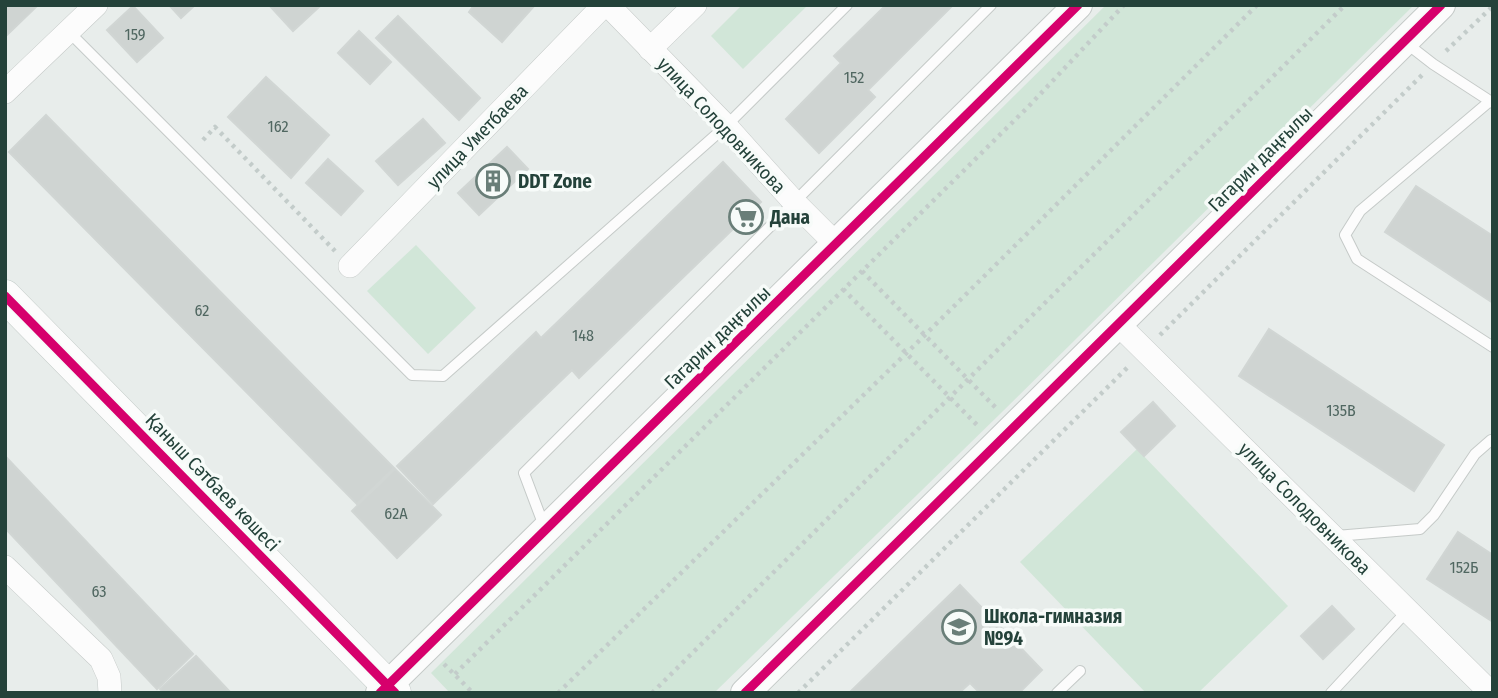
<svg xmlns="http://www.w3.org/2000/svg" width="1498" height="698" viewBox="0 0 1498 698" font-family="'Fira Sans Condensed',sans-serif">
<style>
.green{fill:#d1e6d8}
.building{fill:#cfd4d2;stroke:#d1d6d4;stroke-width:2}
.lines{fill:none;stroke-linecap:round;stroke-linejoin:round}
.service-casing{stroke:#c5cac8;stroke-width:12}
.minor-casing{stroke:#c5cac8;stroke-width:24}
.tertiary-casing{stroke:#c5cac8;stroke-width:30}
.secondary-casing{stroke:#c3cbc8;stroke-width:33}
.path{stroke:#c3ccca;stroke-width:4.5;stroke-dasharray:3.5 5;stroke-linecap:butt}
.service{stroke:#fcfcfc;stroke-width:10}
.minor{stroke:#fcfcfc;stroke-width:23}
.tertiary{stroke:#fcfcfc;stroke-width:28}
.secondary{stroke:#fcfcfc;stroke-width:32}
.cycleway-casing{stroke:#f7fbf9;stroke-width:13}
.cycleway{stroke:#d6006c;stroke-width:9}
.labels{text-anchor:middle;stroke-width:7;stroke-linejoin:round;paint-order:stroke}
.number-label{font-size:16px;fill:#506761}
.street-label{font-size:19px;fill:#24423a;stroke:#f7fbf9}
.poi-label{font-size:19px;font-weight:bold;fill:#24423a;stroke:#f7fbf9;text-anchor:start}
</style>
<rect width="100%" height="100%" fill="#e8edeb"/>
<g class="green">
<polygon points="742,5 808,5 743,69 711,36"/>
<polygon points="1106,5 1414,5 1001,413 714,693 450,693 431,673"/>
<polygon points="416,245 476,308 428,354 367,291"/>
<polygon points="1137,449 1288,606 1198,693 1146,693 1020,562"/>
</g>
<g class="building">
<polygon points="5,5 38,5 5,37"/>
<polygon points="169,5 195,5 181,18"/>
<polygon points="269,5 317,5 319,7 293,31"/>
<polygon points="474,5 535,5 502,42 469,12"/>
<polygon points="886,5 953,5 868,90 875,97 819,153 786,119 841,63 834,56"/>
<polygon points="133,6 163,38 137,62 107,30"/>
<polygon points="398,16 480,98 459,120 376,38"/>
<polygon points="359,31 391,62 370,84 338,53"/>
<polygon points="266,77 329,135 291,178 228,117"/>
<polygon points="46,115 394,468 357,504 9,152"/>
<polygon points="423,119 445,143 398,185 376,161"/>
<polygon points="507,147 528,169 479,215 458,193"/>
<polygon points="328,159 363,191 341,215 306,183"/>
<polygon points="723,162 761,202 579,378 572,370 433,504 397,466 536,332 541,338"/>
<polygon points="1416,186 1493,236 1493,303 1385,232"/>
<polygon points="1269,329 1444,445 1414,491 1239,376"/>
<polygon points="1153,402 1175,426 1144,456 1121,432"/>
<polygon points="5,456 193,654 157,689 5,528"/>
<polygon points="395,469 441,515 397,558 352,511"/>
<polygon points="1458,532 1493,555 1493,622 1427,579"/>
<polygon points="960,585 1042,670 1019,693 980,693 970,683 959,693 849,693"/>
<polygon points="1332,606 1354,629 1323,659 1301,636"/>
<polygon points="196,656 231,693 164,693 160,689"/>
</g>
<g class="lines">
<g class="service-casing">
<g id="service">
<polyline points="68,31 412,375 443,376 726,126 847,5"/>
<polyline points="1406,43 1433,64 1493,103"/>
<polyline points="1490,101 1360,211 1345,235 1357,259 1493,347"/>
<polyline points="544,526 524,473 991,5"/>
<polyline points="1336,536 1420,529 1434,515 1475,454 1491,440 1493,441"/>
<polyline points="1057,693 1080,671"/>
<polyline points="1331,693 1408,610"/>
</g>
</g>
<g class="minor-casing">
<g id="minor">
<polyline points="608,5 726,126 795,203 836,244"/>
<polyline points="650,49 695,5"/>
<polyline points="5,92 96,5"/>
<polyline points="350,266 604,5"/>
<polyline points="1118,324 1491,693"/>
<polyline points="5,567 101,659 109,677 110,693"/>
</g>
</g>
<g class="tertiary-casing">
<g id="tertiary">
<polyline points="380,693 1078,5"/>
<polyline points="745,693 1441,5"/>
</g>
</g>
<g class="secondary-casing">
<polyline id="secondary" points="5,296 395,693"/>
</g>
<g class="path">
<polyline points="1446,51 1493,6"/>
<polyline points="203,140 215,127 335,251"/>
<polyline points="862,271 996,408"/>
<polyline points="843,289 978,426"/>
<polyline points="1160,335 1422,75"/>
<polyline points="444,664 473,693"/>
<polyline points="455,674 1029,106 1124,5"/>
<polyline points="558,693 924,336 1257,5"/>
<polyline points="652,693 1345,5"/>
<polyline points="798,693 1129,366"/>
</g>
<use href="#service" class="service"/>
<use href="#minor" class="minor"/>
<use href="#tertiary" class="tertiary"/>
<use href="#secondary" class="secondary"/>
<g class="cycleway-casing">
<g id="cycleway">
<polyline points="5,296 395,693"/>
<polyline points="380,693 1078,5"/>
<polyline points="745,693 1441,5"/>
</g>
</g>
<use href="#cycleway" class="cycleway"/>
</g>
<defs>
<g id="building-ring" transform="scale(1.75)"><circle r="9.5" fill="#f7fbf9" stroke="#697e78" stroke-width="1.5"/><path d="M-4-6H4V6H1V3H-1V6H-4ZM-2.5-4.3h1.7v1.8h-1.7ZM.8-4.3h1.7v1.8H.8ZM-2.5-1h1.7V.8h-1.7ZM.8-1h1.7V.8H.8Z" fill="#697e78"/></g>
<g id="supermarket-ring" transform="scale(1.75)"><circle r="9.5" fill="#f7fbf9" stroke="#697e78" stroke-width="1.5"/><path d="M-6-5.5h2.5l.6 2H6L4.5 2H-2.5L-4.4-4H-6ZM-1.5 3.2a1.3 1.3 0 1 0 .1 0ZM3 3.2a1.3 1.3 0 1 0 .1 0Z" fill="#697e78"/></g>
<g id="school-ring" transform="scale(1.75)"><circle r="9.5" fill="#f7fbf9" stroke="#697e78" stroke-width="1.5"/><path d="M0-5L7-2L0 1L-7-2ZM-4 1L0 2.5L4 1V4Q0 6-4 4Z" fill="#697e78"/></g>
</defs>
<g fill-rule="evenodd">
<use href="#building-ring" x="493" y="181"/>
<use href="#supermarket-ring" x="746" y="217"/>
<use href="#school-ring" x="959" y="627"/>
</g>
<g class="labels">
<g class="number-label">
<text x="135" y="40">159</text>
<text x="854" y="83">152</text>
<text x="278" y="132">162</text>
<text x="202" y="316">62</text>
<text x="583" y="341">148</text>
<text x="1341" y="416">135В</text>
<text x="396" y="519">62А</text>
<text x="1464" y="573">152Б</text>
<text x="99" y="597">63</text>
</g>
<g class="street-label">
<text transform="translate(722 125) rotate(47)" y="7">улица Солодовникова</text>
<text transform="translate(477 136) rotate(-46)" y="7">улица Уметбаева</text>
<text transform="translate(1260 159) rotate(-45)" y="7">Гагарин даңғылы</text>
<text transform="translate(717 337) rotate(-44)" y="7">Гагарин даңғылы</text>
<text transform="translate(213 482) rotate(46)" y="7">Қаныш Сәтбаев көшесі</text>
<text transform="translate(1305 508) rotate(45)" y="7">улица Солодовникова</text>
</g>
<g class="poi-label">
<text x="518" y="188">DDT Zone</text>
<text x="770" y="224">Дана</text>
<text x="984" y="623">Школа-гимназия<tspan x="984" dy="22">№94</tspan></text>
</g>
</g>
<rect width="1498" height="698" fill="none" stroke="#24423a" stroke-width="14"/>
</svg>
